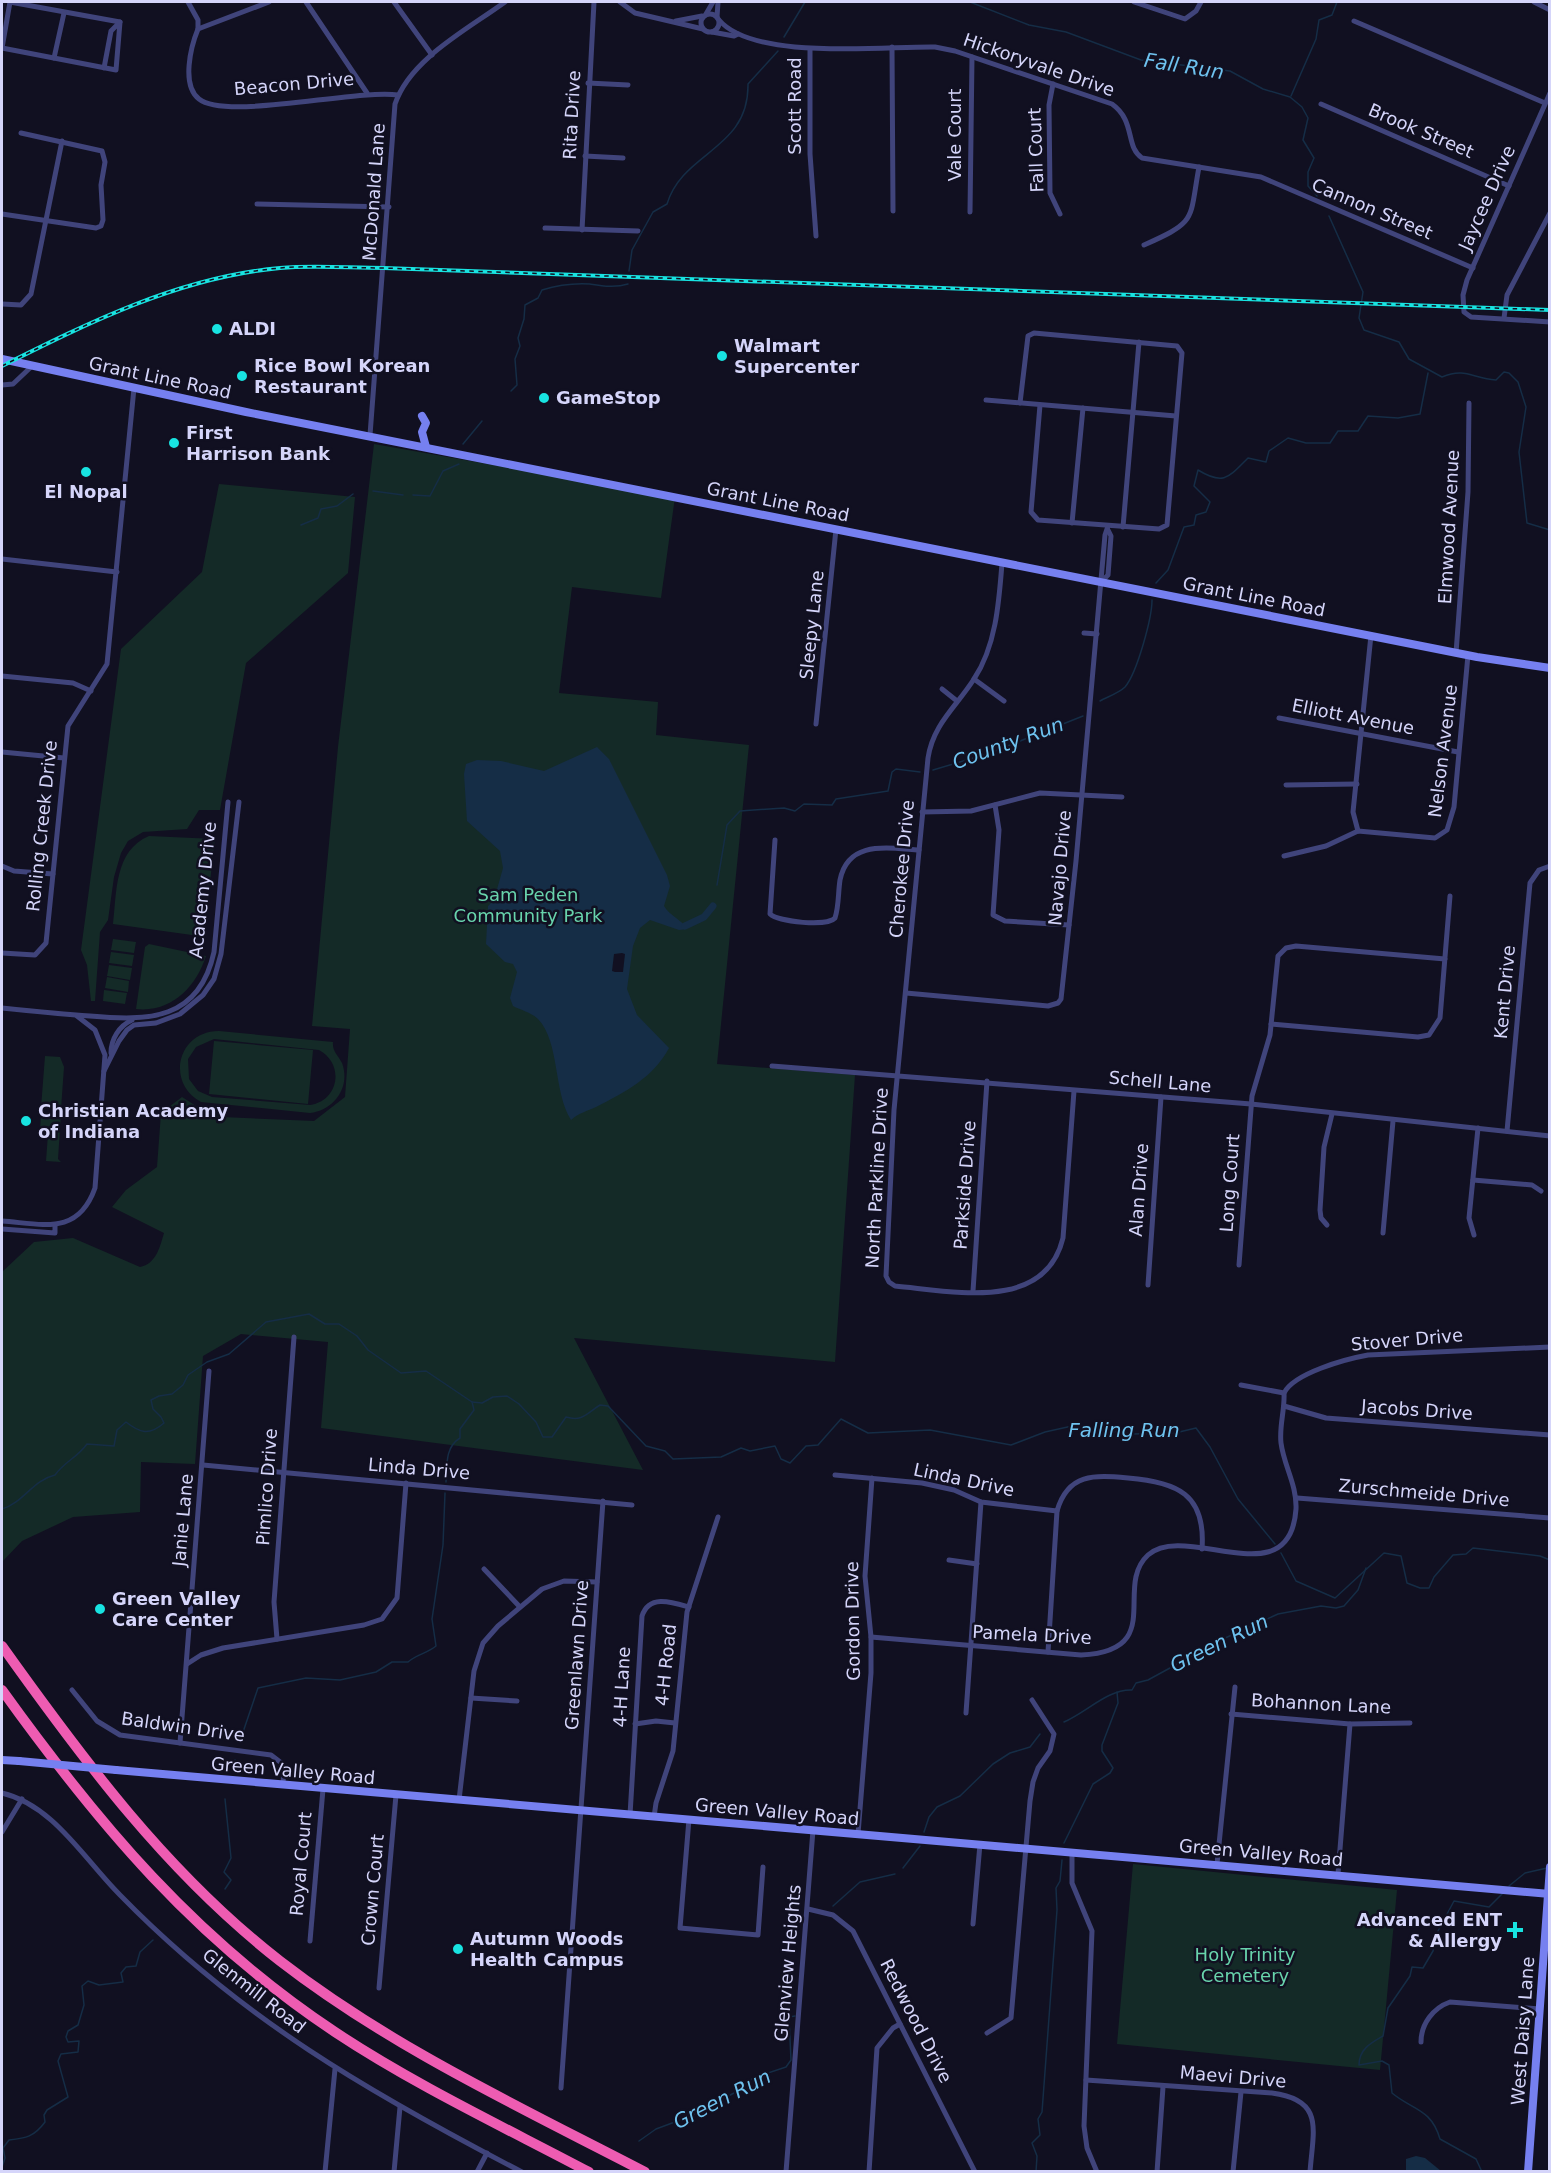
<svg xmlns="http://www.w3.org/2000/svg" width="1551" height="2173" viewBox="0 0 1551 2173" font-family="'DejaVu Sans',sans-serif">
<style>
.green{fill:#142a27;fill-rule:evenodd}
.water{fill:#152d46}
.pier{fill:#111021}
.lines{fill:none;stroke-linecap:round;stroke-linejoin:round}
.stream{stroke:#152d46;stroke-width:1.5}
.canal{stroke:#152d46;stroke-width:7}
.street{stroke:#40447b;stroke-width:5}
.secondary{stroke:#7680f0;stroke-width:8}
.highway{stroke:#ee5cb2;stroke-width:10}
.rail-casing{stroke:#18e3e1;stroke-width:4}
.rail{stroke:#111021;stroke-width:1.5;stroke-dasharray:4.5;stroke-linecap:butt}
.secondary-bridge{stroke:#7680f0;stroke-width:8}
.poi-dot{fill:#18e3e1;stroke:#111021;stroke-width:2}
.labels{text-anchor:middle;stroke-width:5;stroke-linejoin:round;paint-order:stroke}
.street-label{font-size:18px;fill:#d5d5fa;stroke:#111021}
.poi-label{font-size:18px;font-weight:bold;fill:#d5d5fa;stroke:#111021;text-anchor:start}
.park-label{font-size:18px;fill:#68d3ac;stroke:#111021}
.water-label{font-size:20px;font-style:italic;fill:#6ec2ef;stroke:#111021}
</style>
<rect width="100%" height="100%" fill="#111021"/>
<g class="green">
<path d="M374 444 675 497 661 598 572 587 559 693 658 702 656 735 749 745 717 1064 855 1075 835 1362 574 1338 643 1470 321 1428 328 1342 241 1334 203 1356 195 1464 141 1462 140 1512 73 1517 22 1541 2 1562V1272L34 1242 73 1238 140 1267C156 1264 160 1247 164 1233L112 1207 126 1190 157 1167 161 1113 182 1097 204 1111 222 1117 314 1121 345 1097 350 1029 312 1026 338 747Z"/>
<polygon points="219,484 355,497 348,573 246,663 220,810 199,810 187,829 143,832 128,841 121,853 114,877 108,920 100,932 95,1001 91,1001 87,965 81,950 121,649 202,572"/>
<path d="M149 836 215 839 204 933 199 936 113 924C117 892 114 851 149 836Z"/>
<polygon points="113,939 136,942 134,953 111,950"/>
<path d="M149 944 206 956C196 987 171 1013 136 1009L145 947Z"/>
<polygon points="111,952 134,955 132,966 109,963"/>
<polygon points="109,965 132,968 130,980 107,976"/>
<polygon points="107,977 129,981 128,992 105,988"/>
<polygon points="104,990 127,993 125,1004 103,1001"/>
<path d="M219 1031 333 1042C332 1051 338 1055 342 1063 351 1087 334 1110 310 1113L201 1102C165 1082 178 1031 219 1031ZM214 1039 319 1050C345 1064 339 1101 310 1105L212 1097 198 1091 189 1079 188 1059 196 1047Z"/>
<polygon points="214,1041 313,1050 308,1104 209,1094"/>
<polygon points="45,1056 60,1057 64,1067 61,1109 41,1108"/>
<polygon points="41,1113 61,1114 58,1159 61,1162 46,1161 48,1134 40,1133"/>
<polygon points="1133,1864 1397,1890 1380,2070 1117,2044"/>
</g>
<g class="water">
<path d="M597 747 609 759 667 875 670 886 664 906C670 916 681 919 687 929L679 930 650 920 640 928 633 946 627 989 637 1015 669 1048C653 1078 625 1092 596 1107 587 1111 579 1113 571 1120 553 1091 560 1042 538 1019 532 1013 521 1010 513 1006L510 998 517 972 513 964 505 962 486 944 488 906 494 900 503 868 500 851 467 821 464 774 466 764 477 760 501 761 544 771Z"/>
<polygon points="1416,2156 1425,2158 1441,2171 1406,2171 1406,2159"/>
</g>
<polygon class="pier" points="622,953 625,954 623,972 615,972 612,971 614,954"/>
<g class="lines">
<g class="stream">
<polyline points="852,2 857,2"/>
<polyline points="970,2 1029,25 1066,32 1141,60 1230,71 1263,89 1290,97 1302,107 1308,118 1303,140 1314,158 1308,172 1308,186 1317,196"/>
<polyline points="784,37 805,2"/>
<polyline points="1291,96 1316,39 1319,20 1332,15 1337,2"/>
<path d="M1329 216 1363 292 1359 318 1364 330 1399 342 1409 359 1442 377C1466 367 1473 379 1496 380L1504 372 1509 373 1518 382 1526 407 1519 452 1527 523 1550 530"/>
<path d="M629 271 632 250 653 212 667 204C683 151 749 150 748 84L778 51"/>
<path d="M511 391 517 385 515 359 520 346 518 338 524 319 525 305 538 298 542 290C558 285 574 283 590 284 603 286 615 288 628 284"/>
<polyline points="463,444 482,421"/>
<polyline points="373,491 403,495"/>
<polyline points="413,495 430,496 443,471 459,464"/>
<polyline points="301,525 318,518 321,509 337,506 353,494"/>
<path d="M1156 583 1168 570 1184 527 1194 525 1196 515 1206 512 1210 502 1194 486 1198 470C1224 486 1229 477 1248 458L1266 462 1269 451 1288 438 1306 443H1330L1338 431H1358L1368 416 1398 418 1420 414 1428 373"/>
<path d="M1100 701C1107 697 1119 693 1125 687 1137 673 1152 618 1152 600"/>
<polyline points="933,770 990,753 1083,716"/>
<polyline points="717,885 727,825 740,811 784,808 795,811 804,804 832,805 836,799 888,791 892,772 896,769 920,772"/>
<path d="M446 1482C447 1465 445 1447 460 1438V1429L474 1410 472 1402"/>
<path d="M2 1509C23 1503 33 1480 55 1475 65 1461 77 1458 87 1444L114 1446 117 1430 126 1422C140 1433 149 1436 164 1423L161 1417 153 1409 151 1400 159 1396 172 1394 183 1385 188 1375 207 1362 229 1354 266 1322 309 1314 325 1324H339L357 1336 368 1350 401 1373 426 1371 472 1402 482 1403 493 1397 507 1396 519 1404 536 1422 543 1437H552L566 1417C583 1422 587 1413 600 1405L608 1406 646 1446 665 1451 673 1459 721 1457 741 1448 750 1451 775 1446 781 1459 790 1463 806 1446 818 1445 841 1419 868 1433 930 1430 1011 1445 1045 1432 1072 1426 1132 1434 1175 1433 1196 1428 1210 1447 1238 1499 1275 1544"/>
<polyline points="1281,1553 1296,1581 1335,1598 1384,1553 1401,1556 1407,1583 1420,1588 1429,1588 1434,1577 1453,1555 1466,1554 1473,1548 1540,1556 1550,1560"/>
<path d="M1064 1722C1087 1712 1108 1689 1132 1690L1136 1683 1148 1680 1223 1639 1278 1614 1321 1606 1336 1608 1344 1606 1358 1590 1366 1568"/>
<path d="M240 1741 258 1688 306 1678 340 1680 376 1672 392 1662H408C417 1654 426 1654 436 1646L432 1619 443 1545 445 1493"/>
<polyline points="232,1769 235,1760"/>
<polyline points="225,1799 231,1858 224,1872 231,1880 225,1889"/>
<polyline points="924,1832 929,1817 937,1807 960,1796 993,1764 1010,1753 1030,1747 1040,1734"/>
<polyline points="1064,1843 1093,1784 1110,1773 1113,1768 1102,1751 1102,1745 1118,1703 1117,1692"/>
<polyline points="903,1868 920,1846"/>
<polyline points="1509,1886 1525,1873 1547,1868"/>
<polyline points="833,1906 860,1882 895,1874"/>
<polyline points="1438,1931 1454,1901 1489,1907 1504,1892"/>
<path d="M1436 1935 1433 1951 1423 1968 1412 1967 1410 1976 1388 2008 1383 2036C1371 2043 1359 2049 1359 2065L1382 2061 1389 2065 1392 2093C1412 2110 1431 2108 1440 2139L1476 2159 1482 2172"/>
<polyline points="639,2141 656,2129 691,2116 734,2093 753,2078 786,2067 791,2060 789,2017 795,2016"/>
<path d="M2 2167 5 2158 3 2148 9 2140C26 2138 34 2137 45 2122L44 2115 47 2110 68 2097 58 2061 61 2054 78 2052 79 2041 68 2042 66 2037 68 2031 78 2025 84 2005 82 1986 88 1981 99 1985 123 1982 121 1973 126 1967 136 1966 140 1952 153 1940"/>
<polyline points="1036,2172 1037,2156 1032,2143 1040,2135 1038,2119 1042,2112 1057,1910 1056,1888 1060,1881 1062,1860"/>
</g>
<polyline class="canal" points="685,926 704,917 713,906"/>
<g class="street">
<polyline points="188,2 198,20 198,29"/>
<path d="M269 2 198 29C191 46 181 85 199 99 227 121 355 89 398 95"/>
<polyline points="306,2 367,93"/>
<polyline points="394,2 432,55"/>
<polyline points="620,2 635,13 703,29"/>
<polyline points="1134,2 1185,19 1196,11 1201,2"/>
<polyline points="1534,2 1550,10"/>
<circle cx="710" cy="23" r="9"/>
<polyline points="706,14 713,2"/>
<polyline points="717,17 718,2"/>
<path d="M719 20C754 61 883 46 935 47L955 51 1112 104C1136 121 1125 147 1142 158L1261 177 1473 268"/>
<polyline points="676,21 702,16"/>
<polyline points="1354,21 1545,103"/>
<polyline points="712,32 734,36 738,34"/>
<polyline points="892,47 893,211"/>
<polyline points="2,48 116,70 120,22 111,31 104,68"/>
<polyline points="2,48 10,2 120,22"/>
<polyline points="810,49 810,154 816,236"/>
<polyline points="54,58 64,13"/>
<polyline points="588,83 628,85"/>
<polyline points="1053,84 1049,105 1050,193 1060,214"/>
<polyline points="1550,93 1467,280 1463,295 1464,312 1471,317 1550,322"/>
<polyline points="1321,104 1509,186"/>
<polyline points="585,156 623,158"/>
<polyline points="257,204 389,207"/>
<polyline points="970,212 972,57"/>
<polyline points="2,214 96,228 101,226 103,220 101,185 105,162 102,151 21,133"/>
<polyline points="545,228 638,231"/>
<polyline points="582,230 594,2"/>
<path d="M1144 245C1198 221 1189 221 1199 167"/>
<polyline points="2,304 21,305 31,294 62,141"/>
<polyline points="1504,318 1507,295 1550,213"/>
<polyline points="2,385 13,384 31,367"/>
<polyline points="986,400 1176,416"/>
<polyline points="1020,403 1028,336 1034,333 1177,346 1182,353 1167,525 1159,529 1038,520 1031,512 1040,405"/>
<path d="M370 435 395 104C410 59 468 29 505 2"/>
<polyline points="1072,523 1083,408"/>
<polyline points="1123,527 1139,342"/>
<polyline points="2,559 117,572"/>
<path d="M1002 563C999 602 996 646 974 679 957 706 933 724 928 758L894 1110 886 1276 889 1282 895 1286C951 1291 1045 1313 1063 1238L1074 1091"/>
<polyline points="1103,580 1108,575 1111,536 1108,530"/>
<polyline points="1084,633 1097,634"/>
<polyline points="1456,653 1468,492 1469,403"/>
<polyline points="2,676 73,683 91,691"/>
<polyline points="974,679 1004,701"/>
<polyline points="942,689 957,701"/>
<polyline points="1279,718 1458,752"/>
<polyline points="816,724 836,529"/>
<polyline points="2,752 64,758"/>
<polyline points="1286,785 1357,784"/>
<polyline points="995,805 999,830 993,915 1005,921 1069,925"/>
<polyline points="922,812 971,811 1040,793 1122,797"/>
<polyline points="1358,831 1353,812 1371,635"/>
<path d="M775 840 770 914C779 922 827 927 835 918 839 906 838 893 840 880 848 840 887 848 919 850"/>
<polyline points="1284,856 1326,846 1358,831 1435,838 1447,830 1454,807 1468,655"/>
<polyline points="2,866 14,871 53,874"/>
<polyline points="2,953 35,955 46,943 68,726 107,664 134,388"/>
<polyline points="906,993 1048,1006 1058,1003 1061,999 1076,861 1105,535 1108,526"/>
<path d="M2 1008C31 1011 60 1014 90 1016 148 1021 199 1021 214 952L228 802"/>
<polyline points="1271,1024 1418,1037 1429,1035 1440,1018 1450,896"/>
<path d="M111 1053C111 1039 119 1026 132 1020"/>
<polyline points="772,1066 1251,1104 1550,1136"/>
<polyline points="104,1071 119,1041 127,1030 134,1025 156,1023 180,1014 203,995 214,979 221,954 239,802"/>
<polyline points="1507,1131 1530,883 1539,870 1550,866"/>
<polyline points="1473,1180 1532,1185 1541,1191"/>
<path d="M2 1221C43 1224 78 1236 95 1188L105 1055 95 1030 77 1016"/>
<polyline points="1327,1225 1321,1218 1320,1210 1324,1147 1332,1114"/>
<polyline points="2,1229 55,1233 55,1225"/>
<polyline points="1383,1233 1393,1121"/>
<polyline points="1474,1235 1469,1218 1478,1128"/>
<polyline points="1239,1265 1252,1096 1270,1035 1278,956 1286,948 1296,946 1445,959"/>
<polyline points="1148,1285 1161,1097"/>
<polyline points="973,1291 987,1081"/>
<path d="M1241 1385 1284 1393C1294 1373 1346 1359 1368 1355L1550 1347"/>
<polyline points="1284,1406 1326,1418 1550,1435"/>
<polyline points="203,1465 632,1505"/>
<path d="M835 1475 922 1483 954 1490 981 1502 1057 1511C1068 1473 1094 1475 1128 1478 1177 1482 1206 1494 1202 1549"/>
<polyline points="1297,1498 1550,1518"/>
<polyline points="949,1560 977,1564"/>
<polyline points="484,1569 519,1606"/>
<path d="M871 1637 1081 1655C1167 1651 1113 1587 1148 1555 1186 1521 1290 1598 1296 1509 1297 1485 1284 1466 1281 1443 1279 1426 1285 1410 1284 1393"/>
<polyline points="277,1639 274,1602 294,1337"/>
<polyline points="1048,1652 1057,1511"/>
<polyline points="187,1664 201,1655 223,1648 364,1625 382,1619 397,1598 406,1483"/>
<polyline points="72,1690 97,1721 120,1735 271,1755 284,1765 283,1785"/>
<polyline points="471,1698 517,1701"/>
<polyline points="966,1713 981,1502"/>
<polyline points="1231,1714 1350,1724 1410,1723"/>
<polyline points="635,1724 656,1721 675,1723"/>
<polyline points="180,1743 209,1371"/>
<path d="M2 1793C53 1805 84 1859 120 1895 241 2019 370 2093 522 2172"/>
<polyline points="459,1800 474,1671 483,1643 498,1626 542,1589 564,1581 597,1582"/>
<path d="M630 1815 642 1616C649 1594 672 1602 689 1607"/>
<polyline points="654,1817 656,1803 673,1751 687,1612 718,1517"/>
<polyline points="689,1819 680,1928 758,1935 763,1867"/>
<polyline points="2,1832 22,1799"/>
<polyline points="858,1834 871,1673 871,1637 865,1576 872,1478"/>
<polyline points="1072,1852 1072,1883 1092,1931 1084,2126 1087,2148 1097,2172"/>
<polyline points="1217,1864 1235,1687"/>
<polyline points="1338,1874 1350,1724"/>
<polyline points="808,1909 833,1915 853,1931 975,2172"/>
<polyline points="973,1924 980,1844"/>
<polyline points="310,1941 323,1789"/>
<polyline points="379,1988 396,1795"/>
<polyline points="987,2033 1011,2018 1030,1801 1033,1782 1038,1768 1050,1751 1054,1734 1032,1700"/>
<path d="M1421 2042C1421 2024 1433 2008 1450 2002L1540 2009"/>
<path d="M1086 2080 1272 2093C1325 2100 1313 2130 1310 2172"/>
<polyline points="561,2088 603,1501"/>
<polyline points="325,2172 335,2069"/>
<polyline points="394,2172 400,2107"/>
<polyline points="477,2172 487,2153"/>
<polyline points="786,2172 813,1830"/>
<polyline points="869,2172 877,2048 893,2028 900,2024"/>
<polyline points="1157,2172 1163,2087"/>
<polyline points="1233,2172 1241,2092"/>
</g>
<g class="secondary">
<polyline points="2,359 246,412 1477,657 1550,668"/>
<polyline points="422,416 426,423 422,432 426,447"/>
<polyline points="2,1760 19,1761"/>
<polyline points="116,1770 1550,1894"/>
<polyline points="1528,2172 1550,1867"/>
</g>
<g class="highway">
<path d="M2 1646C84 1761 167 1873 280 1961 391 2047 520 2107 645 2172"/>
<path d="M2 1690C99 1825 195 1939 335 2032 415 2085 504 2127 589 2172"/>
</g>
<g class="rail-casing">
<path id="rail" d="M2 366C90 322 180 277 280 268 314 265 350 268 384 268L1550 310"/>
</g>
<use href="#rail" class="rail"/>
<polyline class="secondary-bridge" points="19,1761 116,1770"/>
</g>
<g class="poi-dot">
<circle cx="217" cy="329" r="6"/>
<circle cx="722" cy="356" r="6"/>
<circle cx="242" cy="376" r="6"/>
<circle cx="544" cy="398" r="6"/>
<circle cx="174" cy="443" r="6"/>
<circle cx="86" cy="472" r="6"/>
<circle cx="26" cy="1121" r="6"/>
<circle cx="100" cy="1609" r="6"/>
<path d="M1512 1921h6v6h6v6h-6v6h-6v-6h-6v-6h6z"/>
<circle cx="458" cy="1949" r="6"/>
</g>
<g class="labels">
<g class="street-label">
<text transform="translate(1039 65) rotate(19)" y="6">Hickoryvale Drive</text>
<text transform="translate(294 84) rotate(-5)" y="6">Beacon Drive</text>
<text transform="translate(795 106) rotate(-90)" y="6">Scott Road</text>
<text transform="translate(572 115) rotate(-87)" y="6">Rita Drive</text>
<text transform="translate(1421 131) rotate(23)" y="6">Brook Street</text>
<text transform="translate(955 135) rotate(-90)" y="6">Vale Court</text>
<text transform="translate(1036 150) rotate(-92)" y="6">Fall Court</text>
<text transform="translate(374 192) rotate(-86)" y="6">McDonald Lane</text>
<text transform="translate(1487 198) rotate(-66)" y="6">Jaycee Drive</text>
<text transform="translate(1372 209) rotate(23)" y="6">Cannon Street</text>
<text transform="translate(160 378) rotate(12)" y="6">Grant Line Road</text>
<text transform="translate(778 502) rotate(11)" y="6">Grant Line Road</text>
<text transform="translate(1449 527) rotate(-87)" y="6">Elmwood Avenue</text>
<text transform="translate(1254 597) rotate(11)" y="6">Grant Line Road</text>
<text transform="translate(812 625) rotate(-84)" y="6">Sleepy Lane</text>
<text transform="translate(1353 717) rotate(11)" y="6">Elliott Avenue</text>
<text transform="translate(1443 751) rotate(-83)" y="6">Nelson Avenue</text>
<text transform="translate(42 826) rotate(-84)" y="6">Rolling Creek Drive</text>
<text transform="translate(1060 868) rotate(-85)" y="6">Navajo Drive</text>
<text transform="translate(902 869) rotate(-85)" y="6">Cherokee Drive</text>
<text transform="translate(203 890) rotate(-84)" y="6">Academy Drive</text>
<text transform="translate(1505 992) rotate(-85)" y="6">Kent Drive</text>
<text transform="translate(1160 1082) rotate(5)" y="6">Schell Lane</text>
<text transform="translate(877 1178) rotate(-87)" y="6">North Parkline Drive</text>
<text transform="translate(1230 1183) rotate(-86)" y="6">Long Court</text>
<text transform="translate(965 1185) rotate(-86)" y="6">Parkside Drive</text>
<text transform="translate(1139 1190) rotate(-86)" y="6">Alan Drive</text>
<text transform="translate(1407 1340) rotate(-5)" y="6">Stover Drive</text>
<text transform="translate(1417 1410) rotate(4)" y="6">Jacobs Drive</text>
<text transform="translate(419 1469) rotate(5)" y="6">Linda Drive</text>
<text transform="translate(964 1480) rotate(12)" y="6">Linda Drive</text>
<text transform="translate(267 1487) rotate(-86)" y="6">Pimlico Drive</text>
<text transform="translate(1424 1493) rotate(5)" y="6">Zurschmeide Drive</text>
<text transform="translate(183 1520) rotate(-85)" y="6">Janie Lane</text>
<text transform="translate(853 1621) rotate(-91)" y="6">Gordon Drive</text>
<text transform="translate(1032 1635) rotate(3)" y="6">Pamela Drive</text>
<text transform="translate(577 1655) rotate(-86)" y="6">Greenlawn Drive</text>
<text transform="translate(666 1665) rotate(-84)" y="6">4-H Road</text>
<text transform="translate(622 1687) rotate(-87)" y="6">4-H Lane</text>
<text transform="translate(1321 1704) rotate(3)" y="6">Bohannon Lane</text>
<text transform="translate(183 1727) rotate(8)" y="6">Baldwin Drive</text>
<text transform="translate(293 1771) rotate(5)" y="6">Green Valley Road</text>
<text transform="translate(777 1812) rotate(5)" y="6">Green Valley Road</text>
<text transform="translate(1261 1853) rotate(5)" y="6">Green Valley Road</text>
<text transform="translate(301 1864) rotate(-85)" y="6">Royal Court</text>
<text transform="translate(373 1890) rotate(-85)" y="6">Crown Court</text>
<text transform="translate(788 1963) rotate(-85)" y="6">Glenview Heights</text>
<text transform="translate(254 1991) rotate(38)" y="6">Glenmill Road</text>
<text transform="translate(916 2021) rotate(63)" y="6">Redwood Drive</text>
<text transform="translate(1523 2031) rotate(-86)" y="6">West Daisy Lane</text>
<text transform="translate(1233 2077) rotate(5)" y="6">Maevi Drive</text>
</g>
<g class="poi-label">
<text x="229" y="335">ALDI</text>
<text x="734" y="352">Walmart<tspan x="734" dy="21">Supercenter</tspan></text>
<text x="254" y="372">Rice Bowl Korean<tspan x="254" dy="21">Restaurant</tspan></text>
<text x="556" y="404">GameStop</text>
<text x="186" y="439">First<tspan x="186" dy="21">Harrison Bank</tspan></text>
<text x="86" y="498" text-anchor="middle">El Nopal</text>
<text x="38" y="1117">Christian Academy<tspan x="38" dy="21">of Indiana</tspan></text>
<text x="112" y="1605">Green Valley<tspan x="112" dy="21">Care Center</tspan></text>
<text x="1502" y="1926" text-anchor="end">Advanced ENT<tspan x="1502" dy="21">&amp; Allergy</tspan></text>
<text x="470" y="1945">Autumn Woods<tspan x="470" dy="21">Health Campus</tspan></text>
</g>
<g class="park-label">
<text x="528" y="901">Sam Peden<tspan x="528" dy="21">Community Park</tspan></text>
<text x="1245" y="1961">Holy Trinity<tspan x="1245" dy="21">Cemetery</tspan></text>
</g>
<g class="water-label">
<text transform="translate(1184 66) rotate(9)" y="7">Fall Run</text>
<text transform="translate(1008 743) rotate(-20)" y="7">County Run</text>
<text x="1124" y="1437">Falling Run</text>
<text transform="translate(1219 1643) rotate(-26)" y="7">Green Run</text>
<text transform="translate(722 2099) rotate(-27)" y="7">Green Run</text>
</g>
</g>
<rect width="1551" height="2173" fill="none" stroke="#d5d5fa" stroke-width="6"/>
</svg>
